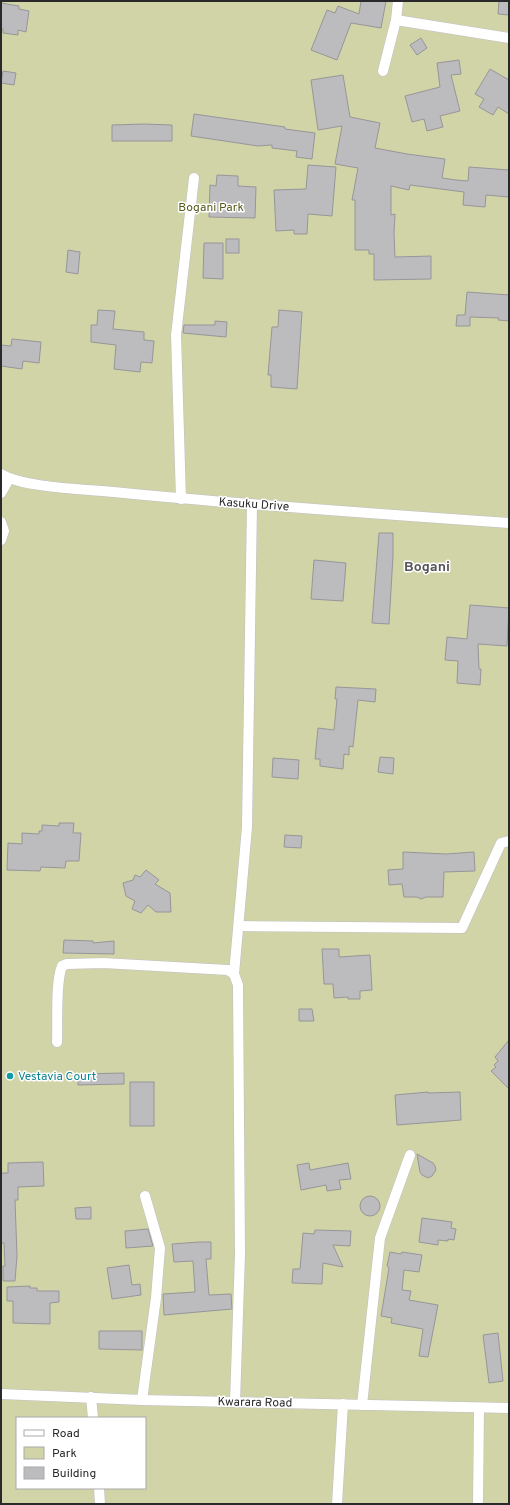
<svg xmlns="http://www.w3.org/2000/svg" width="510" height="1505" viewBox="0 0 510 1505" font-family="Overpass,sans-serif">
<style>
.green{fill:#d1d4a7;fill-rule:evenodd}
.building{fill:#bcbbbe;stroke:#979699}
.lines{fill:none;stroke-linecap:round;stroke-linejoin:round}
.street-casing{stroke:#bfbfc3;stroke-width:11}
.street{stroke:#fff;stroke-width:10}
.culture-dot{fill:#0f9aa8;stroke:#fff;stroke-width:1.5}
.labels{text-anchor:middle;stroke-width:3;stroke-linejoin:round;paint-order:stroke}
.park-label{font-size:12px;fill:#585a1e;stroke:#fff}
.street-label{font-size:12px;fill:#29292b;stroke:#fff}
.culture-label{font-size:12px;fill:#0d838f;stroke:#fff;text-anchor:start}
.quarter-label{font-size:14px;font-weight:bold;fill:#565659;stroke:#fff}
</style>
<rect width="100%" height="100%" fill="#ebebef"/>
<path class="green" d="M1 1H509V1504H1ZM17 1418H145V1488H17Z"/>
<g class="building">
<polygon points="361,1 386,1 381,28 351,23 337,60 311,50 327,10 335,13 338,6 359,14"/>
<polygon points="499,1 509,1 509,15 498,14"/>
<polygon points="1,3 19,6 19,9 29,11 26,32 18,30 18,35 3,33 3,29 1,29"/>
<polygon points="421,38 427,48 417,55 410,45"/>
<polygon points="459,60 461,74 451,75 460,111 440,116 443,127 427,131 424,119 412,122 405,96 440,87 437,63"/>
<polygon points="490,69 509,80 509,114 498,107 493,115 479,107 484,99 475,94"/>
<polygon points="3,71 16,73 14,85 1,83"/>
<polygon points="343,75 350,117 380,123 375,148 407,154 445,159 442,178 456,180 468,181 469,167 509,170 509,197 486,195 485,207 463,205 464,192 410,185 409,190 391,186 391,215 395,214 394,233 395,257 431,256 431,279 374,280 374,254 369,254 369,250 355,250 355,200 352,200 358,168 335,164 342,126 318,130 311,80"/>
<polygon points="194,114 285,127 285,129 315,133 312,159 296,157 297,151 272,148 272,145 258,146 191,136"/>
<polygon points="144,124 172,125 172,141 112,141 112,125"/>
<polygon points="308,165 336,167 332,216 308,214 307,234 294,234 294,230 276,231 274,190 306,189"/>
<polygon points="217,175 238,176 238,186 256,187 255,218 209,217 210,185 216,186"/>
<rect x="226" y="239" width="13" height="14"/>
<polygon points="204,243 223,243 223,279 203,278"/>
<polygon points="68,250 80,252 78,274 66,272"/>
<polygon points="467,292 509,295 509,321 498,320 499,318 470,317 470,326 456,326 457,315 465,315"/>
<polygon points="98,310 115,311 113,329 144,332 144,340 154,341 152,363 141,362 140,372 114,369 116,345 91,342 91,325 97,325"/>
<polygon points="279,310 302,312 297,389 271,387 271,375 268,375 272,327 278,327"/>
<polygon points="215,321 227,322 226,337 183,333 184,325 215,325"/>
<polygon points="12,339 41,342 39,363 23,361 22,369 1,366 1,345 11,346"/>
<polygon points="379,533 393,533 393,556 389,624 372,623"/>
<polygon points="314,560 346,563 343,601 311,599"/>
<polygon points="470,605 509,608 507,646 478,644 479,669 481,669 480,685 457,683 458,661 445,660 447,637 467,639"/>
<polygon points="336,687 376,689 375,702 358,700 353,747 349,746 349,755 344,754 343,769 320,766 320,759 315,759 318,728 334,730 337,699 335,699"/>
<polygon points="380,757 394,758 393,774 378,772"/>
<polygon points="273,758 299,760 298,779 272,777"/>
<polygon points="59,823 74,823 73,833 81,833 79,861 66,861 65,868 41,867 40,871 7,870 8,843 22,844 22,833 39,834 39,831 42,831 42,825 59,826"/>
<polygon points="285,835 302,836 301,848 284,847"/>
<polygon points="403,852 446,854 474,852 475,871 444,872 443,897 426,897 421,899 417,897 404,897 402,884 389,885 388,870 403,869"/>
<polygon points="146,870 159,880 155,884 170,893 171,912 156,912 148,905 141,913 132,909 135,901 126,896 123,883 133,880 135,875 140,877"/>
<polygon points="64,940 93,941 93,943 114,941 114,954 63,953"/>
<polygon points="322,949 339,949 339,957 370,955 372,990 360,991 360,999 348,999 348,997 334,998 333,984 324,984"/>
<polygon points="299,1009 312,1009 314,1021 299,1021"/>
<polygon points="509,1040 509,1089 491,1071 496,1067 494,1065 498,1061 495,1057"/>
<polygon points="124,1073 124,1084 78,1085 78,1074"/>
<rect x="130" y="1082" width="24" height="44"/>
<polygon points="428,1092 428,1093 460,1092 461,1120 397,1125 395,1095"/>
<polygon points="417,1154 433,1163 435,1166 436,1170 432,1176 428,1178 422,1175 420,1172"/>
<polygon points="43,1162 44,1186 18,1187 18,1200 15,1200 17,1256 15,1281 3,1281 3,1266 5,1266 4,1243 1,1243 1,1173 8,1173 8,1163"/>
<polygon points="309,1163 310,1170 348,1163 351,1179 339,1180 341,1189 327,1191 326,1185 301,1190 297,1165"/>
<circle cx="370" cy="1206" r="10"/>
<polygon points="91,1207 91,1219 76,1219 75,1208"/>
<polygon points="422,1218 452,1222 451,1228 456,1229 454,1240 448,1239 448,1241 438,1240 438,1245 419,1242"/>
<polygon points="148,1229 153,1246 126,1248 125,1231"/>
<polygon points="315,1230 351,1231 350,1246 333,1245 343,1267 323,1263 322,1284 292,1283 293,1269 300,1269 303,1233 314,1234"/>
<polygon points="199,1242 211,1242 211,1259 206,1259 209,1295 231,1294 232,1309 164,1315 163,1294 195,1292 193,1261 174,1262 172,1244"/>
<polygon points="390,1252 401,1254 402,1252 422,1255 419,1272 404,1270 402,1290 411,1291 409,1300 438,1305 428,1357 419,1356 423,1329 391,1323 392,1318 381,1316 389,1268 387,1266"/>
<polygon points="129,1265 132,1285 140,1284 141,1295 112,1299 107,1268"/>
<polygon points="30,1286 30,1288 37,1288 37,1291 59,1291 59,1302 50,1303 50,1324 13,1323 13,1301 7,1301 7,1287"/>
<polygon points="99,1331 142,1331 142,1350 99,1349"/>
<polygon points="498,1333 503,1381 489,1383 483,1335"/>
</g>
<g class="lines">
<g class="street-casing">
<g id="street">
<polyline points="396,20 509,38"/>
<polyline points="383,71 396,20 398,1"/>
<path d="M1 474C24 488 86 489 114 492 245 505 377 514 509 523"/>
<polyline points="1,493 9,479"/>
<polyline points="181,499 176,335 194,178"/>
<polyline points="1,522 4,531 1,540"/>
<polyline points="239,926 462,928 501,843 509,841"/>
<polyline points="234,974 247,827 252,504"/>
<path d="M57 1042C58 1023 55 983 62 966L67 964 103 963 228 970 234 974 238 985 240 1254 235 1402"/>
<polyline points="1,1394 142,1400 509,1408"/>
<polyline points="91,1397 93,1418"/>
<polyline points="142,1400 156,1298 160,1248 145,1196"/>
<polyline points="362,1405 380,1238 410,1155"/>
<polyline points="99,1488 100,1504"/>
<polyline points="337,1504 343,1404"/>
<polyline points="478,1504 479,1408"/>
</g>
</g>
<use href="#street" class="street"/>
</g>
<circle class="culture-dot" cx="10" cy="1076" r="4"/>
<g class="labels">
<g class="park-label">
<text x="211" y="211">Bogani Park</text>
</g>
<g class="street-label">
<text transform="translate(254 504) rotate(4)" y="4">Kasuku Drive</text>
<text transform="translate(255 1402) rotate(1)" y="4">Kwarara Road</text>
</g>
<g class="culture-label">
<text x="18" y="1080">Vestavia Court</text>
</g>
<g class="quarter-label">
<text x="427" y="571">Bogani</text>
</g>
</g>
<rect width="510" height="1505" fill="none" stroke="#29292b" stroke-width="4"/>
<rect x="16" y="1417" width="130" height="72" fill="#ffffff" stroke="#a9a9aa"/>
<rect x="24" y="1430" width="20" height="6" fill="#ffffff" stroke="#a9a9aa"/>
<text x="52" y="1437" font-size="12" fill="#29292b">Road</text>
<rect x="24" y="1447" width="20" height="12" fill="#d1d4a7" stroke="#a9a9aa"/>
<text x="52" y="1457" font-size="12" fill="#29292b">Park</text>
<rect x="24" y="1467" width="20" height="12" fill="#bcbbbe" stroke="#a9a9aa"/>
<text x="52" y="1477" font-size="12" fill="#29292b">Building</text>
</svg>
